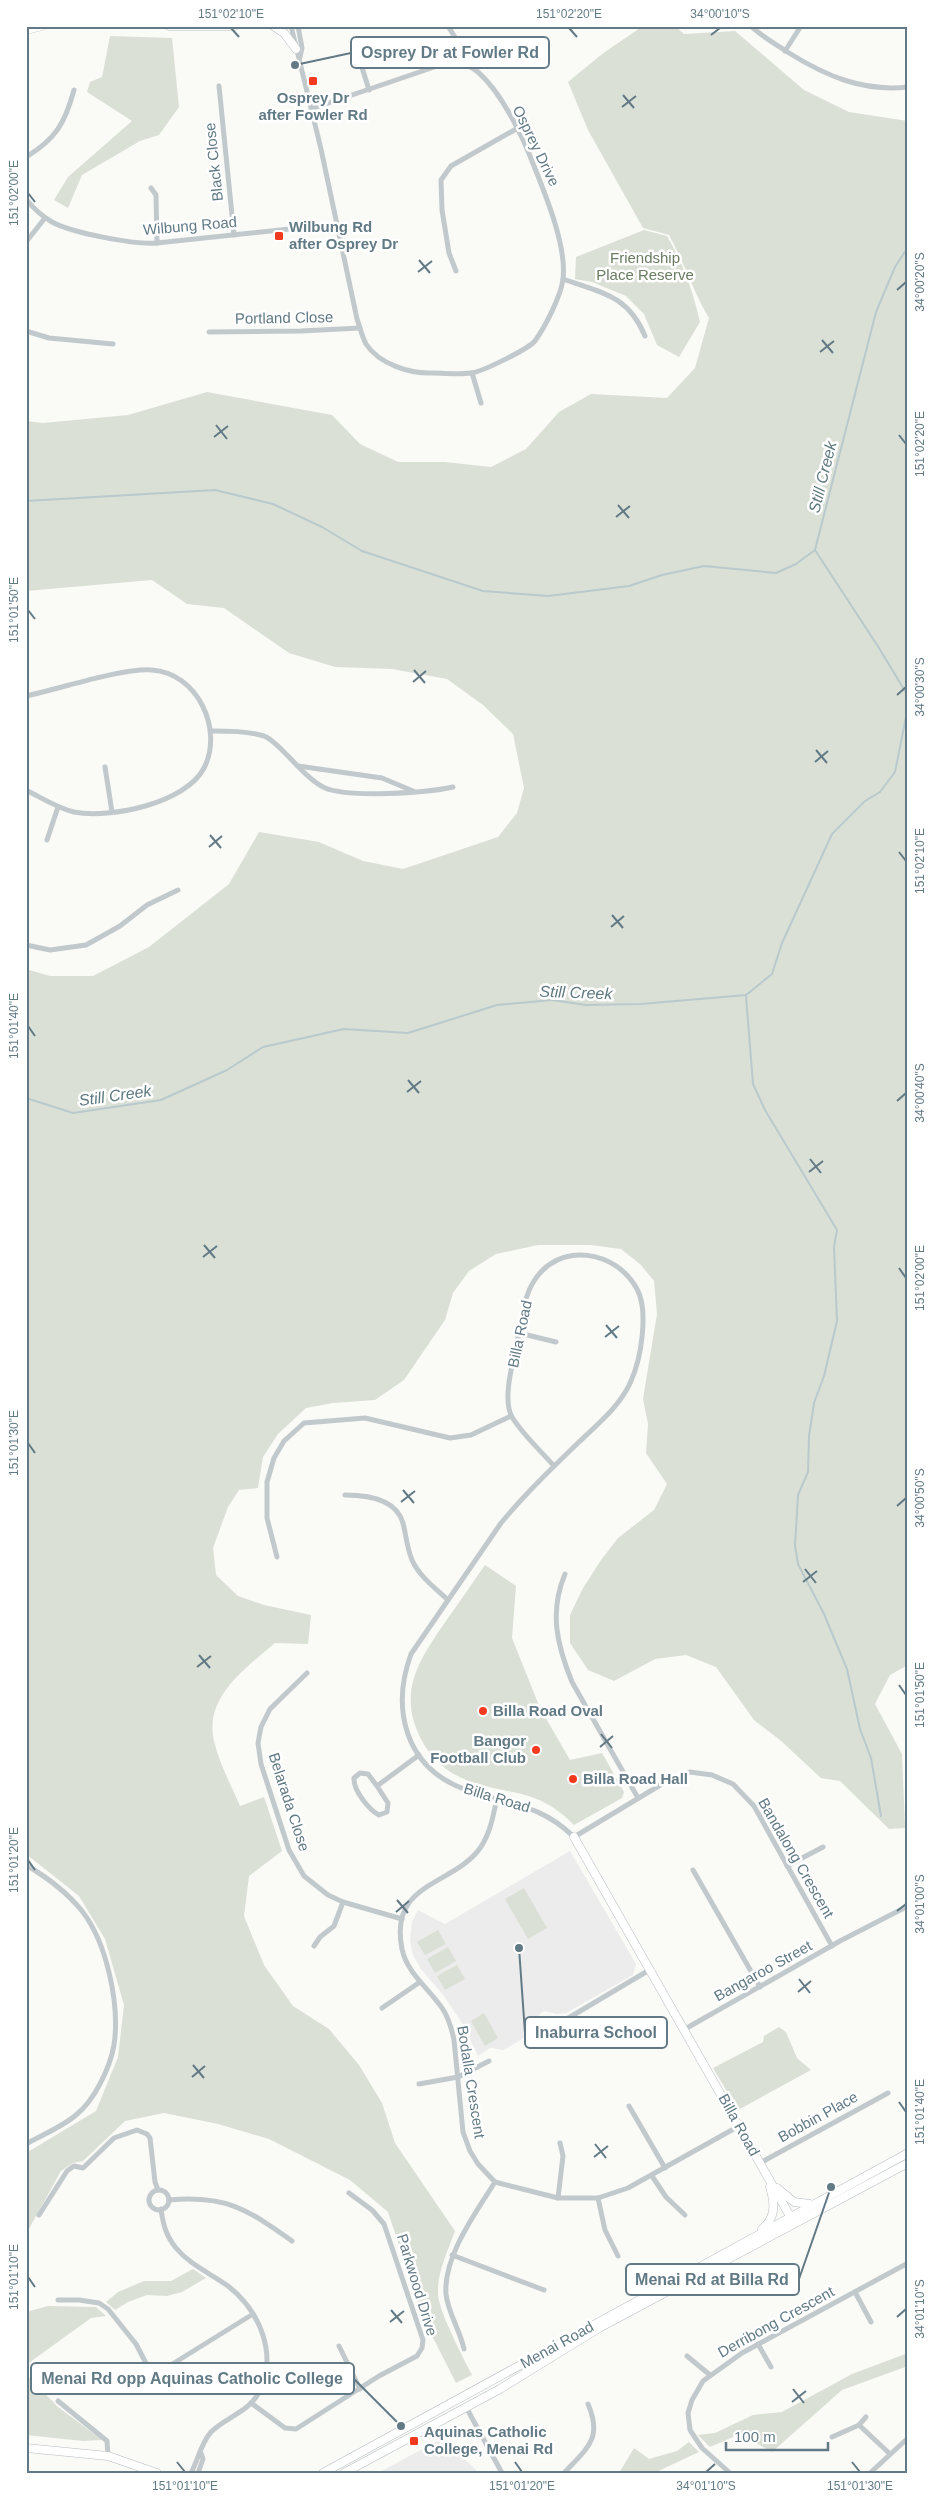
<svg xmlns="http://www.w3.org/2000/svg" width="934" height="2499" viewBox="0 0 934 2499" font-family="Helvetica,sans-serif">
<style>
.built{fill:#ebeceb}
.green{fill:#dae0d6}
.lines{fill:none;stroke-linecap:round;stroke-linejoin:round}
.stream{stroke:#b9c9cc;stroke-width:2}
.secondary-casing{stroke:#b5bdc1;stroke-width:9}
.street{stroke:#c2c9cc;stroke-width:5}
.secondary{stroke:#fff;stroke-width:8}
.ticks{fill:none;stroke:#627a85;stroke-width:2}
.poi-dot{fill:#f43a1e;stroke:#fff;stroke-width:2}
.labels{text-anchor:middle;stroke-width:5;stroke-linejoin:round;paint-order:stroke}
.poi-label{font-size:15px;font-weight:bold;fill:#627a85;stroke:#fff;text-anchor:start}
.street-label{font-size:15px;fill:#627a85;stroke:#fff}
.park-label{font-size:15px;fill:#697c62;stroke:#fff}
.water-label{font-size:16px;font-style:italic;fill:#5d787e;stroke:#fff}
.leader{fill:none;stroke:#627a85;stroke-width:2}
.callout-dot{fill:#627a85;stroke:#fff;stroke-width:2}
.callout{fill:#fff;stroke:#627a85;stroke-width:2}
.callout-label{font-size:16px;text-anchor:middle;font-weight:bold;fill:#627a85}
.neatline{fill:none;stroke:#627a85;stroke-width:2}
.ticks-label{font-size:12px;text-anchor:middle;fill:#627a85}
</style>
<rect width="100%" height="100%" fill="#fafaf7"/>
<g class="built">
<polygon points="570,1851 636,1964 633,1975 566,2013 556,2014 545,2011 541,2013 535,2020 535,2031 504,2050 490,2048 478,2056 462,2023 444,1996 421,1969 413,1955 410,1940 412,1922 418,1910 445,1924"/>
<polygon points="443,2438 479,2473 378,2473"/>
</g>
<g class="green">
<path d="M643 26H675L684 34 735 31 804 90 849 112 908 121V1665L890 1675 875 1704 902 1754 905 1828 889 1829 840 1781 821 1778 780 1740 754 1720 716 1667 686 1655 655 1659 614 1681 588 1670 570 1643V1615L583 1588 601 1560 618 1538 654 1510 667 1484 646 1453 648 1424 643 1399 657 1314 654 1281 641 1265 621 1249 591 1245H538L496 1254 469 1271 453 1293 445 1320 404 1380 375 1400 333 1403 306 1408 278 1434 263 1457 258 1488 239 1490 228 1507 213 1548 216 1575 238 1596 264 1605 311 1615 308 1644 275 1643C245 1669 204 1697 214 1741 219 1763 231 1785 240 1806L264 1797 282 1851 249 1876 244 1916 264 1965 293 2006 329 2029 359 2065 382 2103 395 2143 455 2231C448 2251 437 2272 438 2294 439 2312 463 2357 472 2375L456 2383 424 2320 388 2212 350 2180 269 2139 218 2124 164 2113 125 2121 83 2161 73 2163 61 2171 26 2234V2153L96 2111 118 2057 124 2005 105 1939 79 1896 26 1854V969L50 976H93L149 947 229 884 259 832 319 842 363 861 403 869 498 837 517 813 524 788 513 734 483 705 447 679 392 669 335 667 289 653 224 608 187 604 152 580 26 591V421L43 423 128 415 207 392 332 415 360 444 398 462H445L491 467 526 449 559 412 591 394 667 398 695 368 709 318C693 291 684 262 669 235L643 228 588 130 568 82 602 54Z"/>
<polygon points="110,36 172,38 179,107 159,135 140,141 82,175 68,208 54,200 68,177 132,121 87,92 90,82 102,77"/>
<path d="M644 230 667 236C683 263 693 291 700 322L679 357 657 345 644 314 626 296 592 282 575 279 576 257Z"/>
<path d="M485 1565 516 1586 512 1638 540 1708 570 1760 602 1753 624 1792 622 1798 574 1825C539 1790 518 1796 475 1783 451 1776 432 1761 421 1739 396 1691 421 1657 448 1618 461 1600 473 1582 485 1565Z"/>
<polygon points="524,1888 547,1928 528,1939 505,1899"/>
<polygon points="438,1930 446,1944 425,1955 417,1942"/>
<polygon points="448,1947 456,1961 435,1973 427,1959"/>
<polygon points="457,1965 465,1979 445,1990 437,1976"/>
<polygon points="484,2013 498,2038 485,2046 471,2021"/>
<polygon points="779,2027 786,2032 797,2058 811,2070 738,2110 713,2068 763,2042 764,2036"/>
<polygon points="193,2269 206,2278 182,2292 167,2296 147,2295 128,2302 115,2310 106,2302 118,2292 144,2281 171,2281"/>
<polygon points="48,2306 96,2307 106,2316 91,2318 26,2365 26,2312"/>
<polygon points="908,2353 908,2366 842,2390 772,2452 740,2434 710,2447 698,2435 715,2433 753,2415 782,2412 852,2374"/>
<polygon points="26,2374 58,2407 102,2440 83,2441 26,2435"/>
<polygon points="689,2442 699,2452 654,2473 619,2473 634,2448 649,2459 677,2451"/>
</g>
<g class="lines">
<g class="stream">
<polyline points="908,247 895,267 876,312 815,550 879,648 908,696"/>
<polyline points="26,501 215,490 273,504 322,527 362,551 483,591 548,596 629,586 662,575 704,566 776,573 796,564 815,550"/>
<polyline points="746,996 753,1084 765,1110 837,1230 834,1247 837,1321 824,1376 814,1403 809,1436 808,1472 798,1495 795,1546 798,1564 824,1614 847,1669 860,1729 871,1758 881,1816"/>
<polyline points="26,1098 73,1113 161,1100 227,1070 263,1047 344,1029 408,1033 497,1005 552,1000 586,1005 641,1004 746,995 772,974 782,943 832,834 865,801 880,792 895,772 908,707"/>
</g>
<g class="secondary-casing">
<g id="secondary">
<polyline points="169,26 234,26"/>
<polyline points="273,26 284,33 296,49"/>
<polyline points="26,30 42,26"/>
<polyline points="574,1837 790,2216"/>
<polyline points="777,2188 794,2202 810,2204"/>
<path d="M762 2229C776 2218 775 2203 770 2187"/>
<polyline points="26,2448 108,2456 157,2473"/>
<polyline points="323,2473 908,2153"/>
<polyline points="344,2473 500,2389 599,2328 908,2163"/>
</g>
</g>
<g class="street">
<path d="M291 26 321 149 357 319C360 327 362 337 366 344 379 364 410 374 433 373 445 373 459 375 471 373 482 372 528 349 535 341 545 327 561 296 563 279 567 247 546 196 534 166 523 137 502 93 478 72 467 63 457 63 443 64L311 109"/>
<polyline points="298,26 302,48 300,57"/>
<polyline points="448,26 456,39 462,63"/>
<path d="M751 26C762 37 776 44 789 53 826 76 863 92 908 87"/>
<polyline points="355,45 369,90"/>
<polyline points="785,51 801,26"/>
<polyline points="219,86 234,235"/>
<path d="M26 157C56 139 65 123 74 90"/>
<polyline points="151,188 156,195 157,243"/>
<path d="M26 199C33 208 42 216 52 222 72 233 135 245 157 243L337 224"/>
<polyline points="26,242 45,218"/>
<polyline points="456,271 449,253 442,210 441,180 451,166 516,129"/>
<path d="M563 279C602 293 628 295 645 336"/>
<polyline points="26,331 49,338 113,344"/>
<polyline points="209,332 301,331 360,328"/>
<polyline points="472,373 481,403"/>
<path d="M26 696C60 689 120 668 152 670 197 673 224 729 204 768 186 803 111 819 74 812 57 808 42 798 26 790"/>
<path d="M211 731C228 731 247 731 264 736 280 742 304 779 325 788 349 798 426 793 453 787"/>
<polyline points="298,766 382,778 413,791"/>
<polyline points="105,767 112,812"/>
<polyline points="47,840 58,807"/>
<polyline points="26,945 50,950 86,945 120,926 147,905 178,890"/>
<polyline points="519,1333 556,1342"/>
<path d="M554 1466C541 1451 523 1435 512 1417 502 1399 513 1362 517 1343 521 1323 523 1298 534 1281 559 1241 616 1250 637 1289 649 1311 641 1359 631 1381 621 1405 598 1424 580 1441 552 1468 525 1494 501 1523L411 1654C391 1709 405 1767 464 1789 508 1806 538 1802 574 1837L667 1781 690 1772 712 1775 733 1784 754 1806 832 1946"/>
<path d="M345 1495C366 1495 396 1498 403 1523 406 1535 407 1548 412 1560 419 1576 435 1588 448 1600"/>
<polyline points="277,1557 267,1518 267,1482 274,1458 284,1441 304,1423 365,1418 450,1438 471,1435 511,1416"/>
<path d="M565 1574C549 1612 557 1645 572 1682L638 1798"/>
<polyline points="307,1673 270,1709 261,1727 258,1743 261,1764 289,1850 304,1876 328,1895 343,1902 402,1919"/>
<path d="M377 1786 368 1774 360 1773 354 1778C353 1790 369 1810 379 1815L387 1812 388 1803 377 1786 419 1755"/>
<path d="M497 1798C493 1816 490 1837 477 1852 448 1886 389 1884 402 1949 407 1974 431 1990 444 2011 449 2020 452 2030 454 2040L463 2132 470 2151 478 2164 495 2182 558 2198H598L628 2188 739 2126"/>
<path d="M26 1865C48 1878 66 1891 82 1911 107 1943 120 2005 114 2045 110 2068 94 2101 76 2115 62 2127 42 2135 26 2144"/>
<polyline points="787,1866 823,1847"/>
<polyline points="693,1870 760,1987"/>
<polyline points="314,1946 320,1937 334,1926 343,1902"/>
<polyline points="382,2008 420,1982"/>
<polyline points="548,2025 560,2023 651,1969"/>
<polyline points="685,2029 840,1941 908,1906"/>
<polyline points="419,2084 458,2077 489,2061"/>
<polyline points="629,2106 665,2168"/>
<polyline points="760,2163 888,2093"/>
<polyline points="652,2176 666,2197 685,2215"/>
<circle cx="159" cy="2200" r="10"/>
<polyline points="558,2198 563,2156 560,2143"/>
<polyline points="598,2198 605,2230 618,2256"/>
<path d="M169 2200C226 2195 247 2209 292 2241"/>
<path d="M161 2209C163 2224 166 2236 176 2248 190 2265 210 2273 228 2286 260 2311 279 2356 258 2394 247 2413 226 2417 211 2432 201 2443 198 2460 191 2473"/>
<polyline points="39,2215 67,2171 74,2166 83,2168 114,2138 137,2130 147,2134 150,2138 155,2182 158,2190"/>
<polyline points="452,2255 544,2290"/>
<polyline points="855,2292 871,2322"/>
<polyline points="58,2300 79,2300 99,2303 108,2309 136,2344 148,2367 157,2370 166,2368 253,2314"/>
<polyline points="758,2344 771,2367"/>
<polyline points="339,2346 360,2389"/>
<path d="M464 2349C460 2330 448 2313 446 2294 443 2257 476 2212 495 2182"/>
<polyline points="687,2356 710,2375"/>
<polyline points="58,2401 107,2441 108,2456"/>
<polyline points="251,2403 285,2428 296,2429 379,2376 417,2356 422,2348 423,2340 384,2224 372,2210 349,2193"/>
<polyline points="466,2407 502,2473"/>
<polyline points="859,2425 890,2454"/>
<polyline points="832,2437 859,2425 866,2417"/>
<polyline points="198,2473 203,2459 201,2453"/>
<path d="M564 2473C587 2448 603 2439 588 2404"/>
<polyline points="730,2473 702,2448 690,2430 688,2413 692,2400 703,2381 742,2353 908,2263"/>
<polyline points="870,2473 908,2438"/>
</g>
<use href="#secondary" class="secondary"/>
</g>
<path class="ticks" d="M231 28 239 37M569 28 577 37M711 35 720 28M623 95 634 108M622 107 636 96M28 193 35 202M419 260 430 273M418 272 432 261M897 290 906 282M822 340 833 353M820 352 834 341M216 425 227 439M899 435 906 444M214 437 228 426M618 505 629 518M616 517 630 506M28 610 35 619M414 670 425 683M413 682 426 671M897 695 906 687M816 750 827 763M815 762 828 751M210 835 221 848M209 847 222 836M899 852 906 861M612 915 623 928M611 927 624 916M28 1026 35 1036M408 1080 419 1093M407 1092 421 1081M897 1101 906 1093M810 1159 821 1173M809 1172 823 1161M204 1245 215 1258M203 1257 217 1246M899 1268 906 1278M606 1325 617 1338M605 1337 619 1326M28 1443 35 1453M403 1490 414 1503M401 1502 415 1491M897 1506 906 1498M805 1569 816 1583M803 1582 817 1571M199 1655 210 1668M197 1667 211 1656M899 1685 906 1695M601 1734 612 1748M600 1747 613 1736M28 1860 35 1870M397 1900 408 1913M897 1911 906 1904M396 1912 409 1901M799 1979 810 1993M798 1992 811 1981M193 2065 204 2078M192 2077 205 2066M899 2102 906 2112M595 2144 606 2158M594 2157 608 2146M28 2277 35 2287M391 2310 402 2323M897 2317 906 2309M390 2322 404 2311M793 2389 804 2403M792 2402 806 2391M177 2462 185 2472M515 2462 522 2472M852 2462 860 2472M706 2472 715 2464"/>
<g class="poi-dot">
<rect x="308" y="76" width="10" height="10" rx="2.5"/>
<rect x="274" y="231" width="10" height="10" rx="2.5"/>
<circle cx="483" cy="1711" r="5"/>
<circle cx="536" cy="1750" r="5"/>
<circle cx="573" cy="1779" r="5"/>
<rect x="409" y="2436" width="10" height="10" rx="2.5"/>
</g>
<g class="labels">
<g class="poi-label">
<text x="313" y="103" text-anchor="middle">Osprey Dr<tspan x="313" dy="17">after Fowler Rd</tspan></text>
<text x="289" y="232">Wilbung Rd<tspan x="289" dy="17">after Osprey Dr</tspan></text>
<text x="493" y="1716">Billa Road Oval</text>
<text x="526" y="1746" text-anchor="end">Bangor<tspan x="526" dy="17">Football Club</tspan></text>
<text x="583" y="1784">Billa Road Hall</text>
<text x="424" y="2437">Aquinas Catholic<tspan x="424" dy="17">College, Menai Rd</tspan></text>
</g>
<g class="street-label">
<text transform="translate(536 146) rotate(64)" y="5">Osprey Drive</text>
<text transform="translate(214 162) rotate(-96)" y="5">Black Close</text>
<text transform="translate(190 226) rotate(-5)" y="5">Wilbung Road</text>
<text transform="translate(284 318) rotate(-1)" y="5">Portland Close</text>
<text transform="translate(520 1334) rotate(-78)" y="5">Billa Road</text>
<text transform="translate(497 1798) rotate(17)" y="5">Billa Road</text>
<text transform="translate(289 1802) rotate(72)" y="5">Belarada Close</text>
<text transform="translate(796 1858) rotate(60)" y="5">Bandalong Crescent</text>
<text transform="translate(763 1971) rotate(-29)" y="5">Bangaroo Street</text>
<text transform="translate(471 2082) rotate(81)" y="5">Bodalla Crescent</text>
<text transform="translate(818 2117) rotate(-29)" y="5">Bobbin Place</text>
<text transform="translate(739 2125) rotate(61)" y="5">Billa Road</text>
<text transform="translate(417 2285) rotate(73)" y="5">Parkwood Drive</text>
<text transform="translate(776 2322) rotate(-29)" y="5">Derribong Crescent</text>
<text transform="translate(557 2345) rotate(-29)" y="5">Menai Road</text>
</g>
<g class="park-label">
<text x="645" y="263">Friendship<tspan x="645" dy="17">Place Reserve</tspan></text>
</g>
<g class="water-label">
<text transform="translate(822 477) rotate(-76)" y="6">Still Creek</text>
<text transform="translate(576 992) rotate(2)" y="6">Still Creek</text>
<text transform="translate(115 1095) rotate(-8)" y="6">Still Creek</text>
</g>
</g>
<path class="leader" d="M295 65L351 53M519 1948L525 2033M831 2187L799 2279M401 2426L354 2379"/>
<g class="callout-dot">
<circle cx="295" cy="65" r="5"/>
<circle cx="519" cy="1948" r="5"/>
<circle cx="831" cy="2187" r="5"/>
<circle cx="401" cy="2426" r="5"/>
</g>
<g class="callout">
<rect x="351" y="37" width="198" height="31" rx="5"/>
<rect x="525" y="2017" width="142" height="31" rx="5"/>
<rect x="626" y="2264" width="173" height="31" rx="5"/>
<rect x="31" y="2363" width="323" height="31" rx="5"/>
</g>
<g class="callout-label">
<text x="450" y="58">Osprey Dr at Fowler Rd</text>
<text x="596" y="2038">Inaburra School</text>
<text x="712" y="2285">Menai Rd at Billa Rd</text>
<text x="192" y="2384">Menai Rd opp Aquinas Catholic College</text>
</g>
<rect width="934" height="2499" fill="none" stroke="#ffffff" stroke-width="55"/>
<path d="M726 2442v8h102v-8" fill="none" stroke="#627a85" stroke-width="2.5"/>
<text x="734" y="2442" font-size="15" fill="#627a85" stroke="#ffffff" stroke-width="4" paint-order="stroke">100 m</text>
<rect x="28" y="28" width="878" height="2444" class="neatline"/>
<g class="ticks-label">
<text x="231" y="18">151°02'10"E</text>
<text x="569" y="18">151°02'20"E</text>
<text x="720" y="18">34°00'10"S</text>
<text transform="translate(14 193) rotate(-90)" y="4">151°02'00"E</text>
<text transform="translate(920 282) rotate(-90)" y="4">34°00'20"S</text>
<text transform="translate(920 444) rotate(-90)" y="4">151°02'20"E</text>
<text transform="translate(14 610) rotate(-90)" y="4">151°01'50"E</text>
<text transform="translate(920 687) rotate(-90)" y="4">34°00'30"S</text>
<text transform="translate(920 861) rotate(-90)" y="4">151°02'10"E</text>
<text transform="translate(14 1026) rotate(-90)" y="4">151°01'40"E</text>
<text transform="translate(920 1093) rotate(-90)" y="4">34°00'40"S</text>
<text transform="translate(920 1278) rotate(-90)" y="4">151°02'00"E</text>
<text transform="translate(14 1443) rotate(-90)" y="4">151°01'30"E</text>
<text transform="translate(920 1498) rotate(-90)" y="4">34°00'50"S</text>
<text transform="translate(920 1695) rotate(-90)" y="4">151°01'50"E</text>
<text transform="translate(14 1860) rotate(-90)" y="4">151°01'20"E</text>
<text transform="translate(920 1904) rotate(-90)" y="4">34°01'00"S</text>
<text transform="translate(920 2112) rotate(-90)" y="4">151°01'40"E</text>
<text transform="translate(14 2277) rotate(-90)" y="4">151°01'10"E</text>
<text transform="translate(920 2309) rotate(-90)" y="4">34°01'10"S</text>
<text x="185" y="2490">151°01'10"E</text>
<text x="522" y="2490">151°01'20"E</text>
<text x="706" y="2490">34°01'10"S</text>
<text x="860" y="2490">151°01'30"E</text>
</g>
</svg>
